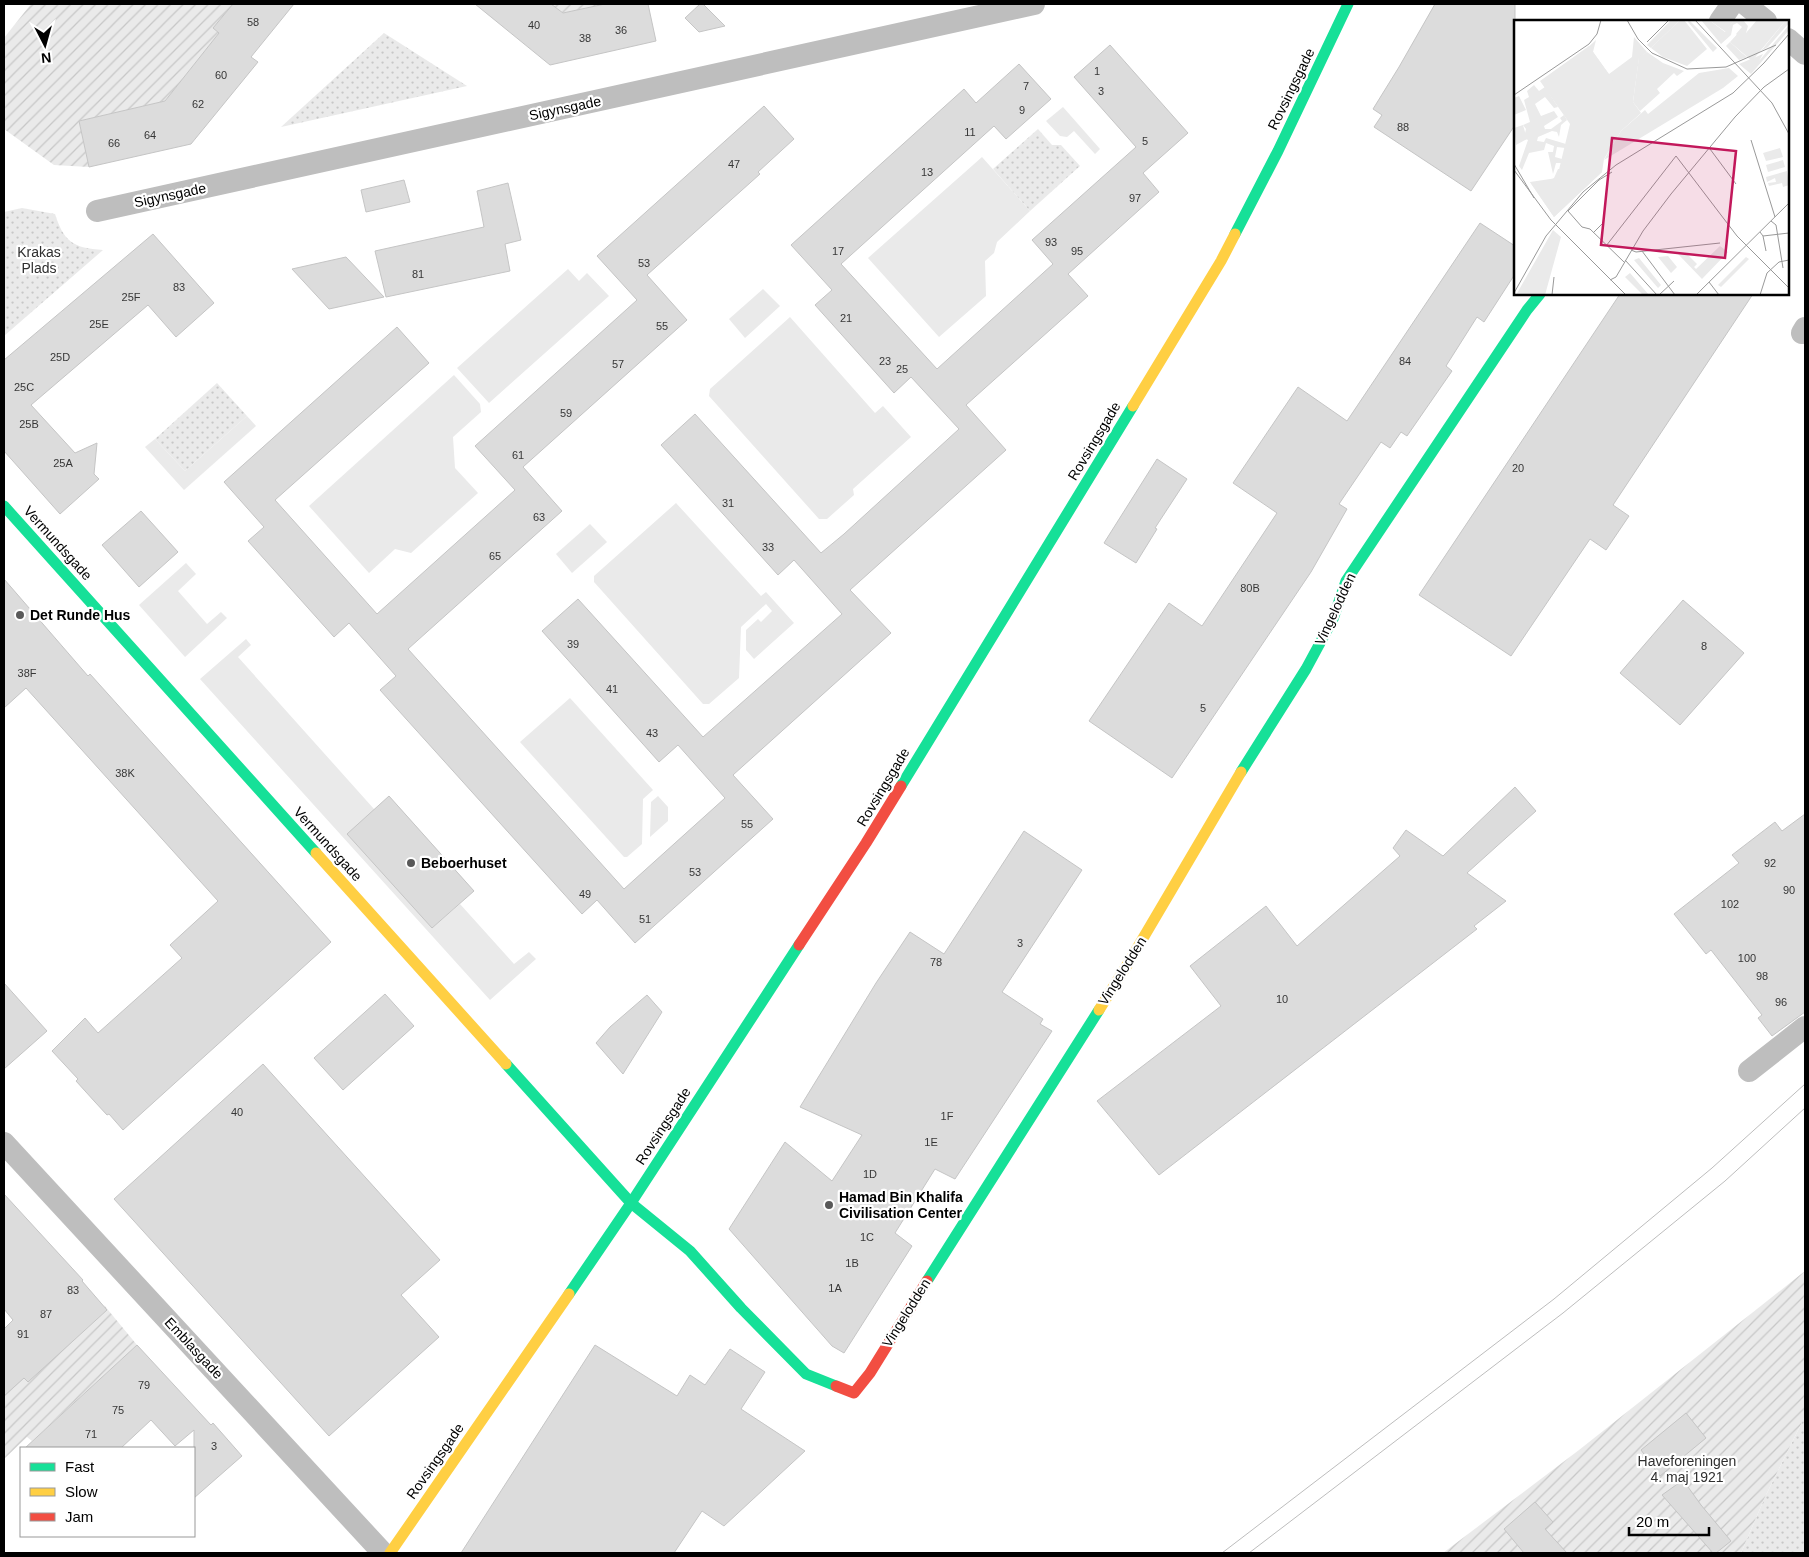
<svg xmlns="http://www.w3.org/2000/svg" width="1809" height="1557" viewBox="0 0 1809 1557" font-family="Helvetica,sans-serif">
<style>
.grass{fill:#eaeaea}
.park{fill:url(#park-dots)}
.garden{fill:url(#garden-furrows)}
.building{fill:#dcdcdc;stroke:#c5c5c5}
.lines{fill:none;stroke-linecap:round;stroke-linejoin:round}
.street{stroke:#bebebe;stroke-width:22}
.fast{stroke:#16e098;stroke-width:11}
.slow{stroke:#ffcf43;stroke-width:11}
.jam{stroke:#f24e42;stroke-width:11}
.tram{stroke:#bdbdbd;stroke-width:1}
.poi-dot{fill:#595959;stroke:#fff;stroke-width:2}
.labels{text-anchor:middle;stroke-width:4.5;stroke-linejoin:round;paint-order:stroke}
.number-label{font-size:11px;fill:#373737}
.street-label{font-size:14px;fill:#000;stroke:#fff}
.park-label{font-size:14px;fill:#2f2f2f;stroke:#fff}
.poi-label{font-size:14px;font-weight:bold;fill:#000;stroke:#fff;text-anchor:start}
.inset-road{fill:none;stroke:#999;stroke-width:1}
.view{fill:#c2185b;fill-opacity:0.15;stroke:#c2185b;stroke-width:2.5}
.inset-edge{fill:none;stroke:#000;stroke-width:2.5}
</style>
<defs>
<pattern id="park-dots" width="8" height="8" patternUnits="userSpaceOnUse" patternTransform="scale(1.25)"><rect width="8" height="8" fill="#eaeaea"/><path d="M2 2h.1M6 6h.1" fill="none" stroke="#c7c7c7" stroke-width="1.8" stroke-linecap="round"/></pattern>
<pattern id="garden-furrows" width="10" height="10" patternUnits="userSpaceOnUse" patternTransform="scale(1.25)"><rect width="10" height="10" fill="#eaeaea"/><path d="M-1 1l2-2M0 10L10 0M9 11l2-2" fill="none" stroke="#c7c7c7"/></pattern>
</defs>
<rect width="100%" height="100%" fill="#fff"/>
<g class="grass">
<polygon points="1063,107 1100,149 1095,154 1074,131 1067,137 1060,136 1046,121"/>
<polygon points="982,157 1030,211 997,242 994,253 985,261 986,296 939,337 868,258"/>
<polygon points="568,269 579,281 587,273 609,296 489,403 457,368"/>
<polygon points="763,289 780,306 745,338 729,319"/>
<polygon points="790,317 875,413 883,406 911,437 853,489 854,495 827,519 819,519 709,396 710,389"/>
<polygon points="454,375 480,404 481,412 453,437 455,468 478,493 411,553 395,549 369,573 309,506"/>
<polygon points="247,416 256,426 184,490 145,447 155,439 185,471"/>
<polygon points="676,503 761,596 766,592 794,623 754,659 746,650 746,630 758,619 761,622 772,611 766,604 741,627 739,678 709,704 703,704 594,582 594,576"/>
<polygon points="590,524 607,542 572,573 556,554"/>
<polygon points="186,563 196,574 178,591 207,624 221,612 227,618 185,657 139,605"/>
<polygon points="246,639 251,645 238,657 374,809 397,805 467,883 426,920 432,928 460,904 514,964 529,952 536,959 490,1000 200,679"/>
<polygon points="570,698 653,790 643,799 642,844 627,857 624,857 520,742"/>
<polygon points="658,796 668,807 668,821 650,837 651,802"/>
</g>
<g class="park">
<polygon points="384,33 467,86 281,127"/>
<polygon points="1038,129 1052,145 1061,145 1080,166 1030,211 993,169"/>
<path d="M22 208 55 214C64 242 73 248 103 250L4 336V212Z"/>
<polygon points="217,383 247,416 185,471 155,439"/>
<polygon points="1805,1416 1805,1553 1741,1553 1765,1497"/>
</g>
<g class="garden">
<polygon points="31,4 233,4 213,28 219,33 165,101 79,121 89,167 54,165 4,129 4,38"/>
<polygon points="551,4 605,4 563,13"/>
<polygon points="1805,1271 1805,1416 1765,1497 1741,1553 1443,1553 1579,1450"/>
<polygon points="104,1305 137,1345 32,1441 27,1437 4,1459 4,1396 23,1377 28,1381 106,1311"/>
</g>
<g class="building">
<polygon points="233,4 294,4 251,57 258,62 191,144 89,167 79,121 165,101 219,33 213,28"/>
<polygon points="475,4 551,4 563,13 605,4 648,4 656,41 550,65"/>
<polygon points="700,4 703,4 725,26 699,32 685,18"/>
<polygon points="1435,4 1515,4 1515,125 1471,191 1374,127 1382,115 1373,109 1399,67"/>
<polygon points="1110,45 1188,133 1143,173 1159,192 1068,274 1088,296 966,405 1006,450 850,590 891,633 733,775 773,819 635,943 597,900 582,914 380,690 396,676 349,623 334,637 248,541 264,527 224,482 397,327 429,363 275,500 377,614 515,490 475,446 637,300 597,256 764,106 794,139 758,172 760,174 647,275 687,320 523,467 562,511 408,649 624,889 725,798 678,745 659,762 542,631 578,599 703,737 842,614 794,560 778,575 661,445 695,414 821,553 844,534 959,429 911,377 894,393 815,305 832,290 791,245 964,89 976,103 1019,64 1051,99 1006,139 994,126 841,264 937,369 1053,264 1032,240 1136,147 1074,77"/>
<polygon points="404,180 410,202 366,212 361,190"/>
<polygon points="508,183 521,240 505,244 510,271 386,297 375,251 484,227 477,191"/>
<polygon points="1480,223 1515,246 1515,274 1484,322 1477,317 1446,366 1452,371 1407,436 1401,432 1390,448 1381,442 1339,504 1347,509 1311,572 1172,778 1089,721 1169,603 1202,626 1277,513 1233,483 1298,387 1347,421"/>
<polygon points="153,234 214,303 176,337 148,305 31,405 75,453 97,443 94,474 99,479 60,514 4,451 4,360"/>
<polygon points="346,257 384,297 329,309 292,269"/>
<polygon points="1620,294 1753,294 1613,505 1629,516 1606,550 1590,539 1511,656 1419,595"/>
<polygon points="1157,459 1187,479 1155,528 1157,529 1136,563 1104,543"/>
<polygon points="141,511 178,552 139,587 102,545"/>
<polygon points="4,579 88,676 90,674 331,942 123,1130 109,1114 107,1115 95,1102 76,1081 78,1079 52,1051 85,1018 98,1033 182,958 170,945 218,901 26,688 4,708"/>
<polygon points="1683,600 1744,653 1680,725 1620,673"/>
<polygon points="1515,787 1536,811 1467,873 1506,901 1474,926 1477,929 1159,1175 1097,1101 1221,1006 1190,966 1266,906 1297,946 1400,856 1393,848 1406,830 1443,856"/>
<polygon points="389,796 474,891 432,928 347,834"/>
<polygon points="1805,814 1805,1012 1772,1036 1758,1018 1762,1015 1711,950 1706,954 1674,914 1739,863 1732,855 1775,822 1782,831"/>
<polygon points="1024,831 1082,870 1002,992 1043,1019 1040,1024 1052,1031 955,1179 935,1169 895,1233 912,1246 844,1353 832,1346 729,1229 785,1142 832,1181 862,1135 800,1107 876,983 910,932 944,954"/>
<polygon points="4,983 47,1031 4,1069"/>
<polygon points="385,994 414,1026 343,1090 314,1058"/>
<polygon points="647,995 662,1012 623,1074 596,1043 610,1027"/>
<polygon points="263,1064 440,1260 401,1295 439,1337 329,1436 114,1199"/>
<polygon points="4,1194 83,1280 82,1281 107,1310 28,1382 24,1378 4,1396 4,1329 13,1320 4,1309"/>
<polygon points="137,1345 211,1425 213,1423 242,1456 194,1498 194,1430 175,1446 151,1420 121,1448 25,1448"/>
<polygon points="595,1345 677,1396 690,1375 705,1385 730,1349 765,1372 741,1409 805,1451 724,1526 702,1511 674,1553 461,1553"/>
<polygon points="1686,1413 1706,1438 1660,1476 1641,1450"/>
<polygon points="1683,1480 1701,1505 1731,1541 1716,1553 1713,1553 1662,1495"/>
<polygon points="1535,1502 1553,1522 1545,1529 1567,1553 1524,1553 1504,1529"/>
</g>
<g class="lines">
<g class="street">
<polyline points="1745,4 1766,21"/>
<polyline points="1720,21 1732,4"/>
<polyline points="1788,39 1805,54"/>
<polyline points="97,211 1034,4"/>
<polyline points="1802,333 1805,328"/>
<polyline points="1749,1071 1805,1027"/>
<polyline points="4,1143 383,1553"/>
</g>
<g class="fast">
<polyline points="1235,234 1278,151 1348,4"/>
<polyline points="4,506 316,853"/>
<polyline points="1241,772 1306,669 1333,619 1346,581 1527,310 1540,294"/>
<polyline points="901,786 1133,406"/>
<polyline points="506,1064 631,1203 690,1251 741,1308 806,1374 836,1386"/>
<polyline points="927,1281 1099,1010"/>
<polyline points="569,1294 631,1203 799,945"/>
</g>
<g class="slow">
<polyline points="1133,406 1221,261 1235,234"/>
<polyline points="316,853 506,1064"/>
<polyline points="1099,1010 1129,962 1241,772"/>
<polyline points="390,1553 569,1294"/>
</g>
<g class="jam">
<polyline points="799,945 866,843 901,786"/>
<polyline points="836,1386 854,1393 870,1373 927,1281"/>
</g>
<g class="tram">
<polyline points="1222,1553 1554,1299 1712,1168 1805,1084"/>
<polyline points="1249,1553 1563,1313 1725,1181 1805,1108"/>
</g>
</g>
<g class="poi-dot">
<circle cx="20" cy="615" r="5"/>
<circle cx="411" cy="863" r="5"/>
<circle cx="829" cy="1205" r="5"/>
</g>
<g class="labels">
<g class="number-label">
<text x="253" y="26">58</text>
<text x="534" y="29">40</text>
<text x="621" y="34">36</text>
<text x="585" y="42">38</text>
<text x="1097" y="75">1</text>
<text x="221" y="79">60</text>
<text x="1026" y="90">7</text>
<text x="1101" y="95">3</text>
<text x="198" y="108">62</text>
<text x="1022" y="114">9</text>
<text x="1403" y="131">88</text>
<text x="970" y="136">11</text>
<text x="150" y="139">64</text>
<text x="1145" y="145">5</text>
<text x="114" y="147">66</text>
<text x="734" y="168">47</text>
<text x="927" y="176">13</text>
<text x="1135" y="202">97</text>
<text x="1051" y="246">93</text>
<text x="838" y="255">17</text>
<text x="1077" y="255">95</text>
<text x="644" y="267">53</text>
<text x="418" y="278">81</text>
<text x="179" y="291">83</text>
<text x="131" y="301">25F</text>
<text x="846" y="322">21</text>
<text x="99" y="328">25E</text>
<text x="662" y="330">55</text>
<text x="60" y="361">25D</text>
<text x="885" y="365">23</text>
<text x="1405" y="365">84</text>
<text x="618" y="368">57</text>
<text x="902" y="373">25</text>
<text x="24" y="391">25C</text>
<text x="566" y="417">59</text>
<text x="29" y="428">25B</text>
<text x="518" y="459">61</text>
<text x="63" y="467">25A</text>
<text x="1518" y="472">20</text>
<text x="728" y="507">31</text>
<text x="539" y="521">63</text>
<text x="768" y="551">33</text>
<text x="495" y="560">65</text>
<text x="1250" y="592">80B</text>
<text x="573" y="648">39</text>
<text x="1704" y="650">8</text>
<text x="27" y="677">38F</text>
<text x="612" y="693">41</text>
<text x="1203" y="712">5</text>
<text x="652" y="737">43</text>
<text x="125" y="777">38K</text>
<text x="747" y="828">55</text>
<text x="1770" y="867">92</text>
<text x="695" y="876">53</text>
<text x="1789" y="894">90</text>
<text x="585" y="898">49</text>
<text x="1730" y="908">102</text>
<text x="645" y="923">51</text>
<text x="1020" y="947">3</text>
<text x="1747" y="962">100</text>
<text x="936" y="966">78</text>
<text x="1762" y="980">98</text>
<text x="1282" y="1003">10</text>
<text x="1781" y="1006">96</text>
<text x="237" y="1116">40</text>
<text x="947" y="1120">1F</text>
<text x="931" y="1146">1E</text>
<text x="870" y="1178">1D</text>
<text x="867" y="1241">1C</text>
<text x="852" y="1267">1B</text>
<text x="835" y="1292">1A</text>
<text x="73" y="1294">83</text>
<text x="46" y="1318">87</text>
<text x="23" y="1338">91</text>
<text x="144" y="1389">79</text>
<text x="118" y="1414">75</text>
<text x="91" y="1438">71</text>
<text x="214" y="1450">3</text>
</g>
<g class="street-label">
<text transform="translate(1291 89) rotate(-64)" y="5">Rovsingsgade</text>
<text transform="translate(565 108) rotate(-12)" y="5">Sigynsgade</text>
<text transform="translate(170 195) rotate(-12)" y="5">Sigynsgade</text>
<text transform="translate(1094 441) rotate(-59)" y="5">Rovsingsgade</text>
<text transform="translate(58 543) rotate(48)" y="5">Vermundsgade</text>
<text transform="translate(1335 609) rotate(-65)" y="5">Vingelodden</text>
<text transform="translate(883 787) rotate(-59)" y="5">Rovsingsgade</text>
<text transform="translate(328 844) rotate(48)" y="5">Vermundsgade</text>
<text transform="translate(1122 971) rotate(-58)" y="5">Vingelodden</text>
<text transform="translate(663 1126) rotate(-57)" y="5">Rovsingsgade</text>
<text transform="translate(906 1313) rotate(-58)" y="5">Vingelodden</text>
<text transform="translate(194 1348) rotate(47)" y="5">Emblasgade</text>
<text transform="translate(435 1461) rotate(-55)" y="5">Rovsingsgade</text>
</g>
<g class="park-label">
<text x="39" y="257">Krakas<tspan x="39" dy="16">Plads</tspan></text>
<text x="1687" y="1466">Haveforeningen<tspan x="1687" dy="16">4. maj 1921</tspan></text>
</g>
<g class="poi-label">
<text x="30" y="620">Det Runde Hus</text>
<text x="421" y="868">Beboerhuset</text>
<text x="839" y="1202">Hamad Bin Khalifa<tspan x="839" dy="16">Civilisation Center</tspan></text>
</g>
</g>
<g transform="translate(1514 20)">
<rect width="275" height="275" fill="#fff"/>
<path d="M157 0H166L137 28 133 25ZM272 0 275 3 254 27 247 31ZM275 5V10L237 54 225 44 249 34 245 41Z" fill="#eaeaea"/>
<path d="M175 0 203 28 199 32 174 2ZM187 0H195L211 12 220 0H229L234 6 232 13 225 17 222 14 228 7 223 3 219 5 217 15 207 24ZM120 17 133 32 125 38 120 74 83 144 88 152 40 197 16 162 28 165 40 158 44 149H49V172L70 31 82 20 79 32 95 54 118 37ZM216 22 228 33 233 37 225 40 212 26ZM20 65 25 71 31 67 44 87 40 88 31 77 21 84 27 96 40 91 44 97 30 106 31 109H37L48 101 46 98 50 95 53 100 47 105 45 117 43 112 38 111 24 117 23 121 30 122 32 118 52 124 51 128 43 127 41 137 48 139 47 143H42L39 154 34 132H39L40 126 32 123 30 130 15 133 8 150 5 146 14 120 10 118 12 109 9 105 16 102 10 80 15 77 13 71Z" fill="#eaeaea"/>
<path d="M75 26 105 69 120 74 119 82 127 93 107 111 90 139 88 152 40 197 16 162 43 158 56 104 26 61ZM9 105 13 119 2 125 0 108ZM39 210 47 217 31 275H2ZM154 236 163 247 157 253 144 237Z" fill="#eaeaea"/>
<path d="M166 0H170L193 29 173 46 149 37 137 28ZM195 0H220L212 12ZM243 0H272L238 41 216 22 227 10 232 13ZM133 32 149 43 170 51 163 56 160 53 143 69 146 73 126 91 119 82 125 37ZM215 48 224 56 209 68 90 140 107 111 131 90 134 94 185 53ZM5 76 12 90 0 95V78ZM266 128 269 137 252 141 249 133ZM269 140 271 147 254 152 252 145ZM273 151 275 165 269 167 268 163 255 166 254 163 262 162 261 158 253 162 252 157ZM206 226 214 232 188 259 164 234 172 233 183 244 180 247 182 249ZM232 237 235 239 207 267 204 265ZM125 238 147 265 144 268 120 240ZM116 253 135 275 128 274 111 257Z" fill="#eaeaea"/>
<path class="inset-road" d="M113 0 124 19 138 33 173 49 212 47 262 25M181 0 258 83 275 114M133 22 155 0M0 75 75 24 83 14 87 0M237 120 261 197M196 129 222 164M0 144 20 178M0 150 37 200 107 270M98 152 85 160 54 191 68 207 76 209 110 242M257 201 262 205 269 248M246 212 249 216 275 213M79 213 90 202M249 216 252 231M92 226 162 136 223 216 275 268M117 230 122 232 206 223M128 231 161 275M111 240 143 275M90 253 112 275M96 260 102 257 129 211 157 174 221 97 250 67 275 49M195 262 205 275M0 273 32 216 69 172 102 145 219 73 250 43 275 14M38 275 40 257M145 275 160 261M182 275 275 183M246 275 253 253 265 242 275 240"/>
<path class="view" d="M98 118 222 131 211 238 87 225Z"/>
<rect width="275" height="275" class="inset-edge"/>
</g>
<rect width="1809" height="1557" fill="none" stroke="#000000" stroke-width="10"/>
<rect x="20" y="1447" width="175" height="90" fill="#ffffff" stroke="#999999"/>
<rect x="30" y="1463" width="25" height="8" fill="#16e098" stroke="#999999"/>
<text x="65" y="1472" font-size="15" fill="#000000">Fast</text>
<rect x="30" y="1488" width="25" height="8" fill="#ffcf43" stroke="#999999"/>
<text x="65" y="1497" font-size="15" fill="#000000">Slow</text>
<rect x="30" y="1513" width="25" height="8" fill="#f24e42" stroke="#999999"/>
<text x="65" y="1522" font-size="15" fill="#000000">Jam</text>
<g transform="translate(45 45) rotate(174)" stroke="#ffffff" stroke-width="4" paint-order="stroke">
<path d="M0-4L9 19L0 12L-9 19Z" fill="#000000"/>
<text y="-8" font-size="14" font-weight="bold" text-anchor="middle" fill="#000000">N</text>
</g>
<path d="M1629 1527v8h80v-8" fill="none" stroke="#000000" stroke-width="2.5"/>
<text x="1636" y="1527" font-size="15" fill="#000000" stroke="#ffffff" stroke-width="4" paint-order="stroke">20 m</text>
</svg>
